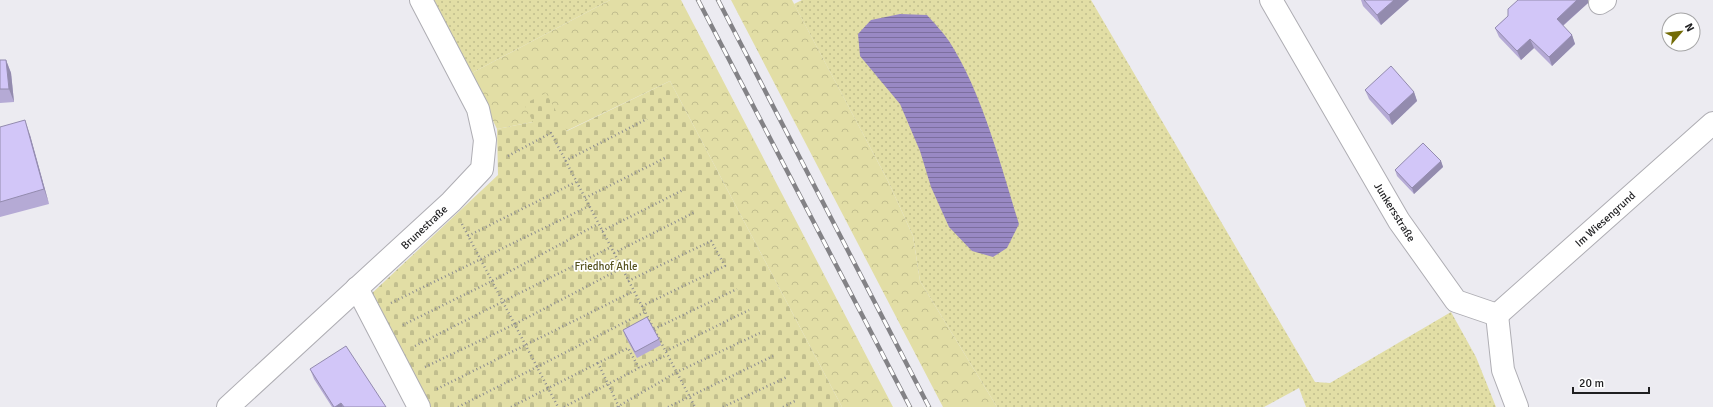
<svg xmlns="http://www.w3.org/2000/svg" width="1713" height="407" viewBox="0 0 1713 407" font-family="Signika,sans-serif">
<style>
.grass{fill:url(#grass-dots)}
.forest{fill:url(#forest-crowns)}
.cemetery{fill:url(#cemetery-stones)}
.water{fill:url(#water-rules)}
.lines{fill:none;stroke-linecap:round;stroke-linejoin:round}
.minor-casing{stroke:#aeadb3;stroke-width:24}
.path{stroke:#8c8c90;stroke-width:2.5;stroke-dasharray:1 3;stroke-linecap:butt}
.minor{stroke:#fff;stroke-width:22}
.rail-casing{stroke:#838286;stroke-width:4.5}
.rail{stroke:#fff;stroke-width:3;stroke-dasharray:9;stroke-linecap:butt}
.wall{fill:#b5aad5}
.shaded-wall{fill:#938bae}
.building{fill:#d2c6f8;stroke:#938bae}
.labels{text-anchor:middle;stroke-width:3.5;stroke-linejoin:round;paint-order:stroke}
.street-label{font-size:11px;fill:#1f1f21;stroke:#fff}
.park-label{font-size:11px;fill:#55521f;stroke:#fff}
</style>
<defs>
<pattern id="grass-dots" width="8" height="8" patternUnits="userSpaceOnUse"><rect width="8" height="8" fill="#e2dea5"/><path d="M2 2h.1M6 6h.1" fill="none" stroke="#c1be8e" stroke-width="1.8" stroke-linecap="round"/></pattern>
<pattern id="forest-crowns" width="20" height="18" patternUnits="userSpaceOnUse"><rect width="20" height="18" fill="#e2dea5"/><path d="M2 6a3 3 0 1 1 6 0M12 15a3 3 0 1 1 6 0" fill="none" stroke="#c1be8e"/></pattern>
<pattern id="cemetery-stones" width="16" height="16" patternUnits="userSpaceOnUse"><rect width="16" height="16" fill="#e2dea5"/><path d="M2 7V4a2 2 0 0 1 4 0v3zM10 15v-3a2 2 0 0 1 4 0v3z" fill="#c1be8e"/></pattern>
<pattern id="water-rules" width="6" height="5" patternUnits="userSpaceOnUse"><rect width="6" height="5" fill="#9989c4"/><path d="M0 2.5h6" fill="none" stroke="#7c6f9f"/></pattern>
</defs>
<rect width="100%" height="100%" fill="#ecebf1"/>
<g class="grass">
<polygon points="432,0 610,0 470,74"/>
<polygon points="802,0 1091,0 1315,382 1330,383 1451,312 1476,357 1496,407 1306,407 1299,388 1264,407 997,407 920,281 913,236 888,181 794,4"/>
</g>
<g class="forest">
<polygon points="610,0 681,0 893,407 842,407 670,81 566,131 533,122 497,129 470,74"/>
<polygon points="731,0 792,0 888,181 913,236 920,281 997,407 943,407"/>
</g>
<polygon class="cemetery" points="670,81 842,407 426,407 369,296 498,175 497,129 533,122 524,104 546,93 567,131"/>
<path class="water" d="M900 14 927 15C934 23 943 32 949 41 982 92 1001 166 1019 224L1007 248 993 257 972 251 949 227 931 187 920 151 900 104 860 56 858 34 871 20Z"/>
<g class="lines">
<g class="minor-casing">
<g id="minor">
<polyline points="1271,0 1399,221 1456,301 1497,315"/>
<polyline points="1600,3 1605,0"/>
<polyline points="357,288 419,407"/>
<polyline points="1497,315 1713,123"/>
<polyline points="1497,315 1503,370 1517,407"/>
<polyline points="228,407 451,202 482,169 485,140 478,109 421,0"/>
</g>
</g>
<g class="path">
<polyline points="508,156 551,133 695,407"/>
<polyline points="565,161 647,119"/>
<polyline points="585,198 665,158"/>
<polyline points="462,224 558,407"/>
<polyline points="602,231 683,190"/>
<polyline points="468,236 576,182"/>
<polyline points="614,253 695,212"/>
<polyline points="628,281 711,241 725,266 642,306"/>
<polyline points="391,303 589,206"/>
<polyline points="403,325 492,281 598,224"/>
<polyline points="654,329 737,289"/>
<polyline points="415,346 611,247"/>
<polyline points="666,351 749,310"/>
<polyline points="425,367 515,324 622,268"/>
<polyline points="437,389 634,291"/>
<polyline points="458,407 645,312"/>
<polyline points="511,407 598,363"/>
<polyline points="564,407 639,368"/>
<polyline points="617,407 677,372 762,332"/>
<polyline points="619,407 598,363 628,348 639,368 667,355"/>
<polyline points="668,407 773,356"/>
<polyline points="723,407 787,377"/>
<polyline points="783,407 795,401"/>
</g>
<use href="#minor" class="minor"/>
<g class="rail-casing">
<g id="rail">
<polyline points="698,0 910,407"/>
<polyline points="718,0 929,407"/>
</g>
</g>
<use href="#rail" class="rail"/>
</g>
<g class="wall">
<polygon points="1361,0 1409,0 1381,25 1363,6"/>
<polygon points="1518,0 1588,0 1588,3 1563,26 1572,35 1575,44 1552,66 1534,48 1521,60 1499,37 1495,28 1508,16"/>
<polygon points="0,60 6,60 11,73 14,102 0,103"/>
<polygon points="1365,90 1414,92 1417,101 1392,125 1369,99"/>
<polygon points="0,127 30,135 49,204 0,217"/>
<polygon points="1441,161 1443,167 1414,194 1397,176 1395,170"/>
<polygon points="623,330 659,339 661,345 637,358 625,336"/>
<polygon points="310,369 386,407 332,407 314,379"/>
</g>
<g class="shaded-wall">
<polygon points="1394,0 1409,0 1381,25 1377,15"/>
<polygon points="1577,0 1588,0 1588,3 1560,28 1557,19"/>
<polygon points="1572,35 1575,44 1552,66 1549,57"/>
<polygon points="1530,39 1534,48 1521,60 1517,51"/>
<polygon points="6,60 11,73 14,102 9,89"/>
<polygon points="1414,92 1417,101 1392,125 1389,115"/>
<polygon points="25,120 30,135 49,204 44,189"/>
<polygon points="1441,161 1443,167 1414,194 1412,188"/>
<polygon points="341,403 343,407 335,407"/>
</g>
<g class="building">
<polygon points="1364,0 1394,0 1377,15"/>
<polygon points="1518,0 1577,0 1557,19 1572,35 1549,57 1530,39 1517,51 1495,28 1508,16 1508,9"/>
<polygon points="0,60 6,60 9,89 0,89"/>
<polygon points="1391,66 1414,92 1389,115 1365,90"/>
<polygon points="25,120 44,189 0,202 0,127"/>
<polygon points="1423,143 1441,161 1412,188 1395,170"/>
<polygon points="647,317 659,339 635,352 623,330"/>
<polygon points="346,346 386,407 344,407 341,403 335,407 334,407 310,369"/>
</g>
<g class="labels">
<g class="street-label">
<text transform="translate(1395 212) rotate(58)" y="4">Junkersstraße</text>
<text transform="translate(1605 219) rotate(-42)" y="4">Im Wiesengrund</text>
<text transform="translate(424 227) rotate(-43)" y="4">Brunestraße</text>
</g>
<g class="park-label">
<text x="606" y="270">Friedhof Ahle</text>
</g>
</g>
<g transform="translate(1681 32) rotate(62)"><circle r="19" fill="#ffffff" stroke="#a5a5a6"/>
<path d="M0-3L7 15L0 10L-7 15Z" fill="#726b06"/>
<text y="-6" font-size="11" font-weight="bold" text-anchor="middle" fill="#1f1f21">N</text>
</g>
<path d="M1573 387v6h76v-6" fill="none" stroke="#1f1f21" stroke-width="2"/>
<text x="1579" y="387" font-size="12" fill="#1f1f21" stroke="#ffffff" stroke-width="3" paint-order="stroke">20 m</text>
</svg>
